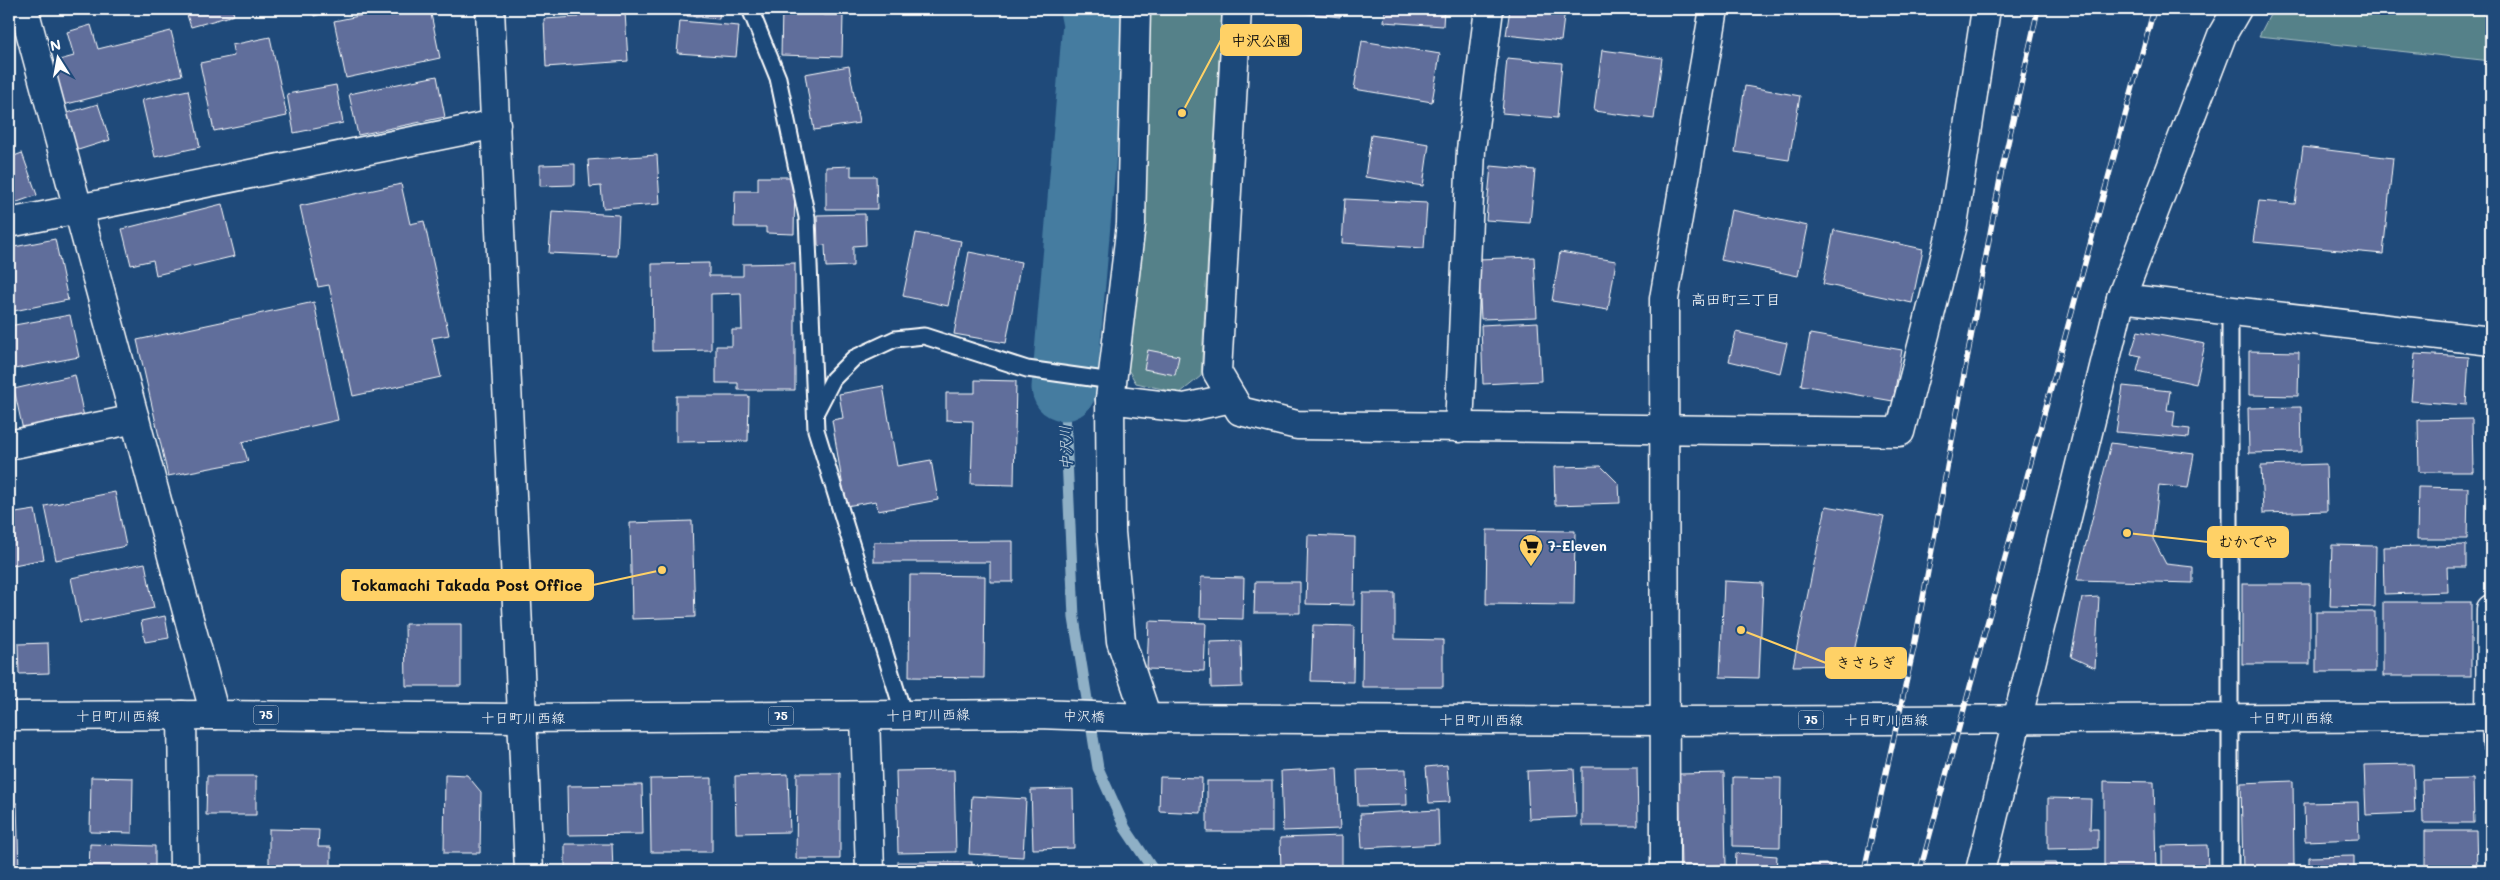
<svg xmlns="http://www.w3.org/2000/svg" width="2500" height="880" viewBox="0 0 2500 880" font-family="Mali,'Klee One',sans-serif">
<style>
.green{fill:#558189;stroke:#aac0c4}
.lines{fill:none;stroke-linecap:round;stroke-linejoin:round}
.stream{stroke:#8fb0c6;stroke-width:11}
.river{stroke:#447ba0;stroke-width:65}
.building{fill:#616e9b;stroke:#fff}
.service-casing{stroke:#fff;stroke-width:19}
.minor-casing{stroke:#fff;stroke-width:31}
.tertiary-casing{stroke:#fff;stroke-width:31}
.primary-casing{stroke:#fff;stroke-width:31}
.service{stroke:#1f4a7a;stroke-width:15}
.minor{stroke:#1f4a7a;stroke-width:28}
.tertiary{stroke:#1f4a7a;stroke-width:28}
.primary{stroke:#1f4a7a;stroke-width:28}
.rail-casing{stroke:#fff;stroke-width:5.5}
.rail{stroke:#1f4a7a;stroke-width:4;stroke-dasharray:11;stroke-linecap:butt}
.labels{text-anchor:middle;stroke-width:4;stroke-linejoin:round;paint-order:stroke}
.shield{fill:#1f4a7a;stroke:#bcc9d7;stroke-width:1}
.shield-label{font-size:12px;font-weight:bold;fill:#fff}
.poi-label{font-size:14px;font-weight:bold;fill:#fff;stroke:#1f4a7a;text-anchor:start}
.street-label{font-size:14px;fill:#fff;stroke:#1f4a7a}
.neighbourhood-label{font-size:15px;fill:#fff;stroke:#1f4a7a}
.water-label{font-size:15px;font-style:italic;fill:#d0dee7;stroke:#1f4a7a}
.leader{fill:none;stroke:#ffd166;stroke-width:2}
.callout-dot{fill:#ffd166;stroke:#1f4a7a;stroke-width:2}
.callout{fill:#ffd166;stroke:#ffd166;stroke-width:2}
.callout-label{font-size:15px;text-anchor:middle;font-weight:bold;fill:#111}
</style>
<rect width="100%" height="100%" fill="#1f4a7a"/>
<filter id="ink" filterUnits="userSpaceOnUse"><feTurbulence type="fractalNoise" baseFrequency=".02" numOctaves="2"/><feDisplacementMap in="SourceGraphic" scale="10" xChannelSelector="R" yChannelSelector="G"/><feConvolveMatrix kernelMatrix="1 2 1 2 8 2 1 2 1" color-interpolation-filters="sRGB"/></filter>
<g filter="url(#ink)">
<g class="green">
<polygon points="1149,9 1222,9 1201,376 1180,393 1136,383 1126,366 1145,218"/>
<polygon points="2273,9 2491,9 2491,61 2259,36"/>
</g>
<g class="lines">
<polyline class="stream" points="1064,388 1074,618 1098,768 1125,828 1154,871"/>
<polyline class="river" points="1064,388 1095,24 1092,9"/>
</g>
<g class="building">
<polygon points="185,9 232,9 234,15 191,27"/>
<polygon points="312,9 340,9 314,16"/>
<polygon points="393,9 430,9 440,58 346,78 334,21"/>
<polygon points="577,9 613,9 613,13 625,12 628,61 546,67 544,19 578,17"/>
<polygon points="688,9 720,9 719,19 687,16"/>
<polygon points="782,9 823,9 823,15 843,15 842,57 781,55"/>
<polygon points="1263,9 1340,9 1340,17"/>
<polygon points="1385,9 1444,9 1443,26 1384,22"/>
<polygon points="1510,9 1565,9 1561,41 1506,35"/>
<polygon points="680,21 739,26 736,57 677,53"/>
<polygon points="91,25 98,49 171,31 182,75 63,105 52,62 74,56 67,32"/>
<polygon points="270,37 287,116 214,131 200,63 234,56 232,45"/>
<polygon points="1362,41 1440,54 1432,102 1354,89"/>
<polygon points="1602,50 1662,58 1654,119 1594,111"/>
<polygon points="1507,58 1562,63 1557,118 1502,113"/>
<polygon points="849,66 859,123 814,130 805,74"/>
<polygon points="437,76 445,117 358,135 349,94"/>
<polygon points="336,85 343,123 294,133 287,94"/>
<polygon points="1745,86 1800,96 1789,160 1735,152"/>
<polygon points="188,90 200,147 155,157 142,100"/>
<polygon points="98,104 110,140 75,151 64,114"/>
<polygon points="1371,135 1429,144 1423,186 1365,177"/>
<polygon points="2303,147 2393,158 2383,254 2253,242 2259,201 2295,204"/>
<polygon points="22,153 37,195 9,205 9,158"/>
<polygon points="657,155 660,204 603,208 601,186 590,187 588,160"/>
<polygon points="575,164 575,185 540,186 540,165"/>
<polygon points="851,166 851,176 876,176 877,209 826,209 826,167"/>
<polygon points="1491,166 1535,170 1530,223 1486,220"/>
<polygon points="758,177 795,177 794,234 766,233 766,227 734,227 735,191 758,191"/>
<polygon points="401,184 410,224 424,221 449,335 432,338 441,377 353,396 329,285 318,287 300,206"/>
<polygon points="1345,199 1427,203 1424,248 1342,243"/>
<polygon points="222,204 235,256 156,275 153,260 131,265 122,229"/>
<polygon points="1731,210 1808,226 1798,276 1721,260"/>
<polygon points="552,211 619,215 617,256 549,253"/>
<polygon points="865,214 866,245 853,246 853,266 826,267 825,245 818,246 817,215"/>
<polygon points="1834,230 1923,249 1912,303 1823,284"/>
<polygon points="916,233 961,241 948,306 903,296"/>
<polygon points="55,239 68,300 9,312 9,248"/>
<polygon points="969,252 1021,262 1006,343 954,334"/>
<polygon points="1560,252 1616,261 1608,310 1552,301"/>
<polygon points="1534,257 1537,317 1481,319 1478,259"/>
<polygon points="709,263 709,276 743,276 743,264 795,263 795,390 738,390 738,383 716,383 716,346 732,346 732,330 742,330 741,293 711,294 711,350 653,351 652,264"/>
<polygon points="314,302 338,420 242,442 248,461 168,476 137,340"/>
<polygon points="70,315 79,357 9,370 9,326"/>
<polygon points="1538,322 1541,381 1483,384 1481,325"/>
<polygon points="2138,331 2205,344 2196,384 2137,371 2141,356 2131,354"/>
<polygon points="1736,332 1787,343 1780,373 1729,361"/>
<polygon points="1810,334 1902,350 1893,401 1801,385"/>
<polygon points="1148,350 1179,356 1175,375 1144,369"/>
<polygon points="2249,351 2299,352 2298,396 2249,395"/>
<polygon points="2415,354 2469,357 2466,405 2411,401"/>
<polygon points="75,375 84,417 23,430 14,389"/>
<polygon points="975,380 1016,381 1014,485 971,484 973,421 946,420 946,393 975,393"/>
<polygon points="883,386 897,466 931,460 938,500 878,511 876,501 846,506 832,420 843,418 839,394"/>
<polygon points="2123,386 2170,391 2167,410 2175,411 2173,427 2190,429 2189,438 2116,432"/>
<polygon points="676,396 749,396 748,441 676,442"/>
<polygon points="2301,407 2302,452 2249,453 2248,408"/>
<polygon points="2472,419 2473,472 2419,472 2418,420"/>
<polygon points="2111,443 2194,454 2188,488 2159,485 2153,539 2166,564 2193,567 2193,583 2077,580"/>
<polygon points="2326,464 2327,511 2263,513 2261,466"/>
<polygon points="1601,466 1619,484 1620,503 1555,505 1554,467"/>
<polygon points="2418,487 2468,488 2467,539 2417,539"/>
<polygon points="115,492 126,546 56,560 45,506"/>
<polygon points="1826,506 1884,516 1851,665 1793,666"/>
<polygon points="35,510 44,559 9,566 9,514"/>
<polygon points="692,521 695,617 632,619 630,523"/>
<polygon points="1487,530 1575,531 1574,605 1486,604"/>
<polygon points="1308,535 1355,537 1354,605 1306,604"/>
<polygon points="1013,541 1013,582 990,582 990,562 874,562 874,542"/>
<polygon points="2332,545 2376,546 2375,607 2330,606"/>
<polygon points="2466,545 2466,567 2447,567 2448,592 2384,594 2383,547"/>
<polygon points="145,563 154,608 80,623 71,578"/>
<polygon points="910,575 985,576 984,678 909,677"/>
<polygon points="1201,577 1244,578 1243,619 1200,618"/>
<polygon points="1724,581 1763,583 1759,678 1720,677"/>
<polygon points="1255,582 1300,582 1300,613 1254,613"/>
<rect x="2242" y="584" width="68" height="80"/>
<polygon points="1363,593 1395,593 1395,639 1443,640 1443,687 1362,687"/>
<polygon points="2099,597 2095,668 2071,657 2082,598"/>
<rect x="2383" y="602" width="88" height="74"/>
<rect x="2316" y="612" width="59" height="60"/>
<polygon points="165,616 169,638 145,642 141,621"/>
<polygon points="1149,621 1206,623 1204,671 1147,669"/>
<polygon points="405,624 461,624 461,686 406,686"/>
<polygon points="1313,625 1354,626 1353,682 1311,681"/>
<polygon points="1241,641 1242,687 1211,688 1210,642"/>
<polygon points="48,643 49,673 19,674 18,644"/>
<polygon points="2413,764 2415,813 2366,815 2364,765"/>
<polygon points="1447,765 1450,802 1429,803 1426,767"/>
<polygon points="1582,767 1637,767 1638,826 1582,826"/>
<polygon points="1337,768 1340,829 1283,831 1281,771"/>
<polygon points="1406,769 1407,805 1358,806 1357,770"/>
<polygon points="1574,769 1576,817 1529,819 1527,771"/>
<polygon points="954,770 956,852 898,853 896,771"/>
<polygon points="797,773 840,773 840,859 796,859"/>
<polygon points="1724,773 1726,865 1681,866 1679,774"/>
<polygon points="445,774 467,775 481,792 480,853 444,853"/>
<polygon points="788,774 790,832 736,833 735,776"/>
<polygon points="207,776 256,776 256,815 206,815"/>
<polygon points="91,777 133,778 132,833 90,832"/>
<polygon points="1160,777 1202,778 1201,813 1159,811"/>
<polygon points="1733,777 1781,778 1780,847 1733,846"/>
<polygon points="712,778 712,852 651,852 650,779"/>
<polygon points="2473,779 2474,823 2423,823 2422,780"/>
<rect x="1207" y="781" width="65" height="51"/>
<polygon points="2104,781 2154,782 2156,871 2104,871"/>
<polygon points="2293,781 2294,869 2243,870 2241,783"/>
<polygon points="642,785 643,834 568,835 567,786"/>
<polygon points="1073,789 1074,848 1033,849 1031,790"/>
<polygon points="972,796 1026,799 1023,857 969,854"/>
<polygon points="2048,798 2091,799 2090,829 2098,829 2098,848 2048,849"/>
<polygon points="2358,802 2359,839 2305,841 2304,803"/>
<polygon points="9,803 17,803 19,871 9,871"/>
<polygon points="1438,810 1439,844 1362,848 1360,814"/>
<polygon points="269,829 319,830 318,847 331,847 331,871 269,871"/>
<polygon points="2425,831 2476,831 2477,871 2425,871"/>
<polygon points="1342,836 1342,871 1281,871 1280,838"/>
<polygon points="90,844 155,846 155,871 89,871"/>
<polygon points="565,844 612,844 613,871 565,871"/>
<polygon points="2207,845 2208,871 2162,871 2162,846"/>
<polygon points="1736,853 1777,856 1776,871 1735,871"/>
<polygon points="2354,856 2354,871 2309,871 2309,857"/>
<polygon points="1225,861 1232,871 1211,871"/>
<rect x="898" y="862" width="74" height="9"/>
<rect x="2010" y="863" width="46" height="8"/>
<polygon points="1830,864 1830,871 1788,871 1788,865"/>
<polygon points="728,866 728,871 680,871 680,868"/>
</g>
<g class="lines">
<g class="service-casing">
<g id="service">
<polyline points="750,9 778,78 807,217 816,430 904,715"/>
<polyline points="816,412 833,379 854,358 895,339 924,336 1027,369 1112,381"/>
<polyline points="2490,717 2491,745"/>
<polyline points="2230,871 2230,310"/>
</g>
</g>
<g class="minor-casing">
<g id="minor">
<polyline points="24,9 215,715"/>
<polyline points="1136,9 1131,224 1110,399 1111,532 1121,641 1147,718"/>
<polyline points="1237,9 1217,372 1240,411 1297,425 1900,432 1953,225 1986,9"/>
<polyline points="9,223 496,124"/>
<polyline points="2121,298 2491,341"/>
<polyline points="1110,399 1184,408 1232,398"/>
<polyline points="1459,428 1471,150 1489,9"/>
<polyline points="9,445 135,419"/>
<polyline points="182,715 184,871"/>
<polyline points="865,716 870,871"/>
<polyline points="2490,717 2491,609"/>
<polyline points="1665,871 1664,299 1714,9"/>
<polyline points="1980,871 2121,298 2222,35 2237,9"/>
</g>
</g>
<g class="tertiary-casing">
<polyline id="tertiary" points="490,9 529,871"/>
</g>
<g class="primary-casing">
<polyline id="primary" points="9,716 215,715 524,718 1038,714 1147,718 1663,721 2491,717"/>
</g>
<use href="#service" class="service"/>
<use href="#minor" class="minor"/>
<use href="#tertiary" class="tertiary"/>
<use href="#primary" class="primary"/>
<g class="rail-casing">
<g id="rail">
<polyline points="1864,871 1914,647 2001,174 2038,9"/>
<polyline points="1920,871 2154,9"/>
</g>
</g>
<use href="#rail" class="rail"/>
</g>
</g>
<defs>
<g id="supermarket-pin" transform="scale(1.25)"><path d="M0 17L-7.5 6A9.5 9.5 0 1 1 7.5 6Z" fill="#ffd166" stroke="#1f4a7a"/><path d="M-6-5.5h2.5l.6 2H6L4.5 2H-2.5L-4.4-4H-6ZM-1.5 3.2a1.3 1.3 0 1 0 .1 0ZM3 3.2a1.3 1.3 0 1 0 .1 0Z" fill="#111"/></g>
</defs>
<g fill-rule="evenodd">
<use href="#supermarket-pin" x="1531" y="546"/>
</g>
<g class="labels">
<g class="shield">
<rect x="253.5" y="705.5" width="25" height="19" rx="4"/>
<rect x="768.5" y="706.5" width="25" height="19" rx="4"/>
<rect x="1798.5" y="710.5" width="25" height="19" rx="4"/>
</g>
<g class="shield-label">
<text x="266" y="719">75</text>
<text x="781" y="720">75</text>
<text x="1811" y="724">75</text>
</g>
<g class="poi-label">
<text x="1548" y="551">7-Eleven</text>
</g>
<g class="street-label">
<text transform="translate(928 715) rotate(-1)" y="5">十日町川西線</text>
<text x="118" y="721">十日町川西線</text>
<text transform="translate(1084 716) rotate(2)" y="5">中沢橋</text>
<text x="523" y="723">十日町川西線</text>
<text x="2291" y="723">十日町川西線</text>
<text x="1481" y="725">十日町川西線</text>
<text x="1886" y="725">十日町川西線</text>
</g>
<g class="neighbourhood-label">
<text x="1736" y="305">高田町三丁目</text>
</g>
<g class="water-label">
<text transform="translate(1066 448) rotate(-92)" y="5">中沢川</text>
</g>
</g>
<path class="leader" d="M1182 113L1221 40M2127 533L2208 542M662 570L593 585M1741 630L1826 663"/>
<g class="callout-dot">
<circle cx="1182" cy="113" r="5"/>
<circle cx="2127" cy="533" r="5"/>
<circle cx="662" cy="570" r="5"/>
<circle cx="1741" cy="630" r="5"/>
</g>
<g class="callout">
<rect x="1221" y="25" width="80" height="30" rx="5"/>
<rect x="2208" y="527" width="80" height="30" rx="5"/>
<rect x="342" y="570" width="251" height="30" rx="5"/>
<rect x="1826" y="648" width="80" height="30" rx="5"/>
</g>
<g class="callout-label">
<text x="1261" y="46">中沢公園</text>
<text x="2248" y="547">むかでや</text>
<text x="467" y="591">Tokamachi Takada Post Office</text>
<text x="1866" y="668">きさらぎ</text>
</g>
<rect width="2500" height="880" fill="none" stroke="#1f4a7a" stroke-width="30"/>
<rect x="15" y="15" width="2470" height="850" fill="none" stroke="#fff" stroke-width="2" filter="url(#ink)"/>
<g transform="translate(58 58) rotate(349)" stroke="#1f4a7a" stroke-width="4" paint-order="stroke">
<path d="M0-4L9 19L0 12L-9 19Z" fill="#ffffff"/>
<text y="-8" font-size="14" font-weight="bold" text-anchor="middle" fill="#ffffff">N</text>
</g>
</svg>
